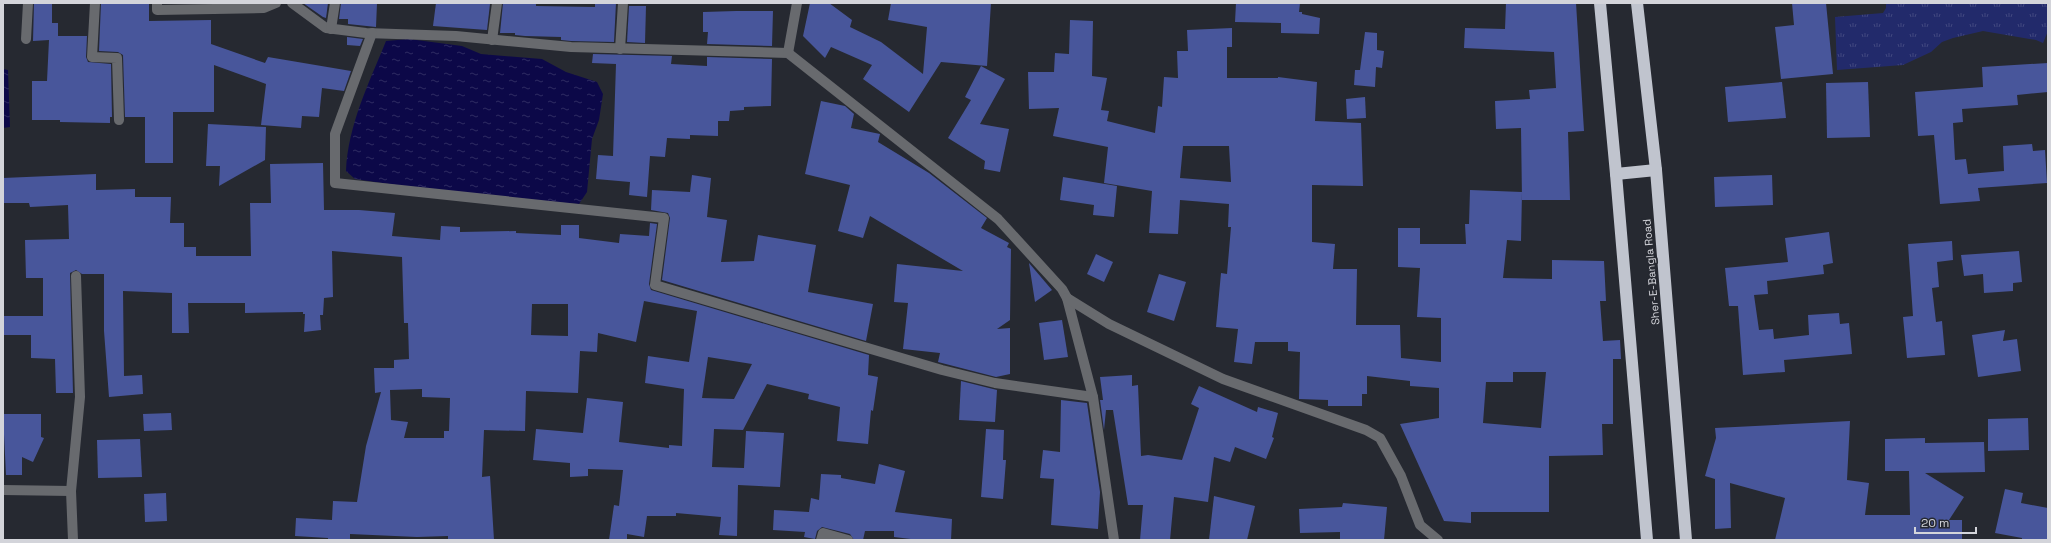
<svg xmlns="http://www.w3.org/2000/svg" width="2051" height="543" viewBox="0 0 2051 543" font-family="'Space Grotesk',sans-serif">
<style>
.park{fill:url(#park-tufts)}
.water{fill:url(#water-ripples)}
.building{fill:#48569b;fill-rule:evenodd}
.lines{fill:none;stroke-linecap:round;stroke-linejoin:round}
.minor{stroke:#686a6e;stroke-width:10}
.highway{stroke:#c0c4ce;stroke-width:12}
.labels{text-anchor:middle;stroke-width:3.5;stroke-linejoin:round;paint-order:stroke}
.street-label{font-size:11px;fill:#d3d4da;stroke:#262931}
</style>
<defs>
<pattern id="park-tufts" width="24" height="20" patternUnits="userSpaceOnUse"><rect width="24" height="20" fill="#222a6b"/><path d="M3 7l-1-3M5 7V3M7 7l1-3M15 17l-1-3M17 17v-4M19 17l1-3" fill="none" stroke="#414880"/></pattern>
<pattern id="water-ripples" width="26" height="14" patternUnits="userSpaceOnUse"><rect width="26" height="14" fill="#0c0848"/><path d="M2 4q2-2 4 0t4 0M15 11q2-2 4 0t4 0" fill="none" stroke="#2e2b62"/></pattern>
</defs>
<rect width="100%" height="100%" fill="#262931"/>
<polygon class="park" points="1886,3 2048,3 2048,31 2043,43 2036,40 1983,31 1953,38 1942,42 1931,52 1903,65 1837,70 1835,17 1883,13 1886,8"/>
<g class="water">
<path d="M409 39 462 46 481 54 542 59 566 72 597 82 603 94 599 120 592 139 587 192 579 204 464 195 355 179 346 171C348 125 369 83 386 41Z"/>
<polygon points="3,69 8,70 10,127 3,128"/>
</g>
<g class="building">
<polygon points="34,3 52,3 52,23 58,23 58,36 87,36 86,57 88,62 111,64 112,117 110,117 110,123 60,122 60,120 32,120 32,81 47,81 49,40 33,41"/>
<polygon points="101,3 149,3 149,21 211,20 211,44 265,63 268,57 351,71 344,91 322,88 319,117 302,116 301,128 261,125 266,84 214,65 214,112 173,112 173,163 145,163 145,117 125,117 123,55 118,52 99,51"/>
<polygon points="303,3 328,3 326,18 323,17"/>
<polygon points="341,3 377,3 376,27 348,24 348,19 339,19"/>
<polygon points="436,3 490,4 487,30 433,26"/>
<polygon points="503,3 536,3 536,6 595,7 595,3 616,3 614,42 571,41 561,40 561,37 525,36 515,35 515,33 500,33"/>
<polygon points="810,3 829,3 852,20 850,27 881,42 923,74 927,27 888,20 891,3 991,3 987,66 941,62 909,112 863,79 872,65 831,47 825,58 803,36"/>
<polygon points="1236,3 1300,3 1299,12 1302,12 1302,14 1320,18 1319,34 1281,33 1281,23 1235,22"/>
<polygon points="1506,3 1576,3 1584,131 1568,132 1570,200 1522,200 1521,128 1496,129 1495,101 1530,99 1529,90 1556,88 1554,52 1464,48 1465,28 1505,29"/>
<polygon points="1792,3 1826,3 1833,74 1781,79 1775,27 1794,25"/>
<polygon points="629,6 646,6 645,43 627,42"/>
<polygon points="736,11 773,11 772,46 707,44 708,32 703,32 703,12"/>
<path d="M1070 20 1093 21 1092 76 1107 78 1101 110 1109 111 1107 121 1155 133 1158 106 1162 107 1164 77 1178 78 1177 51H1188L1187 30 1232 28V47H1227V78H1278V77L1317 82 1315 121 1361 123 1363 186 1312 185V242L1335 244 1333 269H1357L1356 325H1400L1401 358 1441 362V318L1417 317 1420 268 1398 267V228H1420V244H1466L1465 224H1469L1470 190 1522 192 1521 241 1507 240 1503 278 1552 279V260L1604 261 1606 301H1600L1603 341 1620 340 1621 359H1613V424H1602L1603 455 1549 456V512H1471V523L1444 521 1400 424 1439 418V388L1410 386V381L1367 376V394H1362V406H1328V400L1299 399 1300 352 1288 351V342H1255L1252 364 1234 362 1238 329 1216 327 1221 273 1227 274 1231 227H1228L1229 204 1180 200 1178 234 1149 233 1152 191 1104 183 1108 147 1053 136 1059 108 1029 109 1028 72H1054L1055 53 1069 54ZM1183 146H1229L1231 182 1180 178ZM1513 372H1546L1541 428 1483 423 1486 382H1513Z"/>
<polygon points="1365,32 1377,33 1377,50 1384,51 1382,68 1376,67 1375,87 1354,85 1355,70 1360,70"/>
<polygon points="347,37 363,39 360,46 347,45"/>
<polygon points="593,54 672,56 671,64 707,66 707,57 772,59 771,106 744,107 744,110 730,111 729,121 718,121 718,136 690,135 690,139 667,138 665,157 650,156 647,197 629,195 630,182 596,179 598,155 613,156 616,64 592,63"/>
<polygon points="2048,63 2048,92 2017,95 2018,105 1962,109 1963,122 1953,123 1955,160 1966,159 1968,174 2004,171 2003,146 2032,144 2033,151 2045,150 2047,183 1978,188 1980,201 1940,204 1934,135 1918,136 1915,92 1983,87 1982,67"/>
<polygon points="981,66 1005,79 980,124 1009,129 1000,172 984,169 985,161 948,138 971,100 965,97"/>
<polygon points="1782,82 1786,118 1728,122 1725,87"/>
<polygon points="1868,82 1870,137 1827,138 1826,83"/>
<polygon points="1365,97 1366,118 1347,119 1346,99"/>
<polygon points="821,101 845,106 854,114 851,128 880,134 878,142 929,173 987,218 981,228 1009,243 1007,247 1011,249 1010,320 997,329 1010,328 1010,374 996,377 938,362 940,353 903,349 908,303 894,302 897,264 963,271 870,216 863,238 838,231 850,185 805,174"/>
<polygon points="208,124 266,127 265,160 219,186 220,166 206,166"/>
<path d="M323 163 324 210H359L395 213 392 236 440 240 441 226 460 227V232L516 231V233L561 235V225H579V238L619 243 620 234 649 236 650 223 657 224 649 284 651 290 869 355 868 375 878 377 873 411 871 410 868 444 837 441 840 407 808 399 809 394 767 384 743 430 714 429 712 467 744 468 746 431 784 433 780 487 738 485 737 536 719 535 721 517 676 513V516H647L644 537 627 534V540H609L614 505 619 506 623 470 588 469V476L570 477V463L533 460 536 429 583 433 587 398 623 402 619 442 669 448V445L682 446 684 389 645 383 648 356 689 362 697 311 644 301 636 342 598 333 597 352 580 351 578 393 526 391 525 431 484 430 482 477 490 476 494 540H448V536L417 537 350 534V540H328V538L295 536 296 518 332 520 333 501 357 502 366 446 381 392 375 393 374 368H394V360L409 359 408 323H404L402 257 332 251 333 297 324 298 323 315H320L321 330 304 332 305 314H303V312L245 313V303H188L189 333H172V293L123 291 124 376 142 375 143 394 109 397 104 331V274H82L76 270 70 273 73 393H56L55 359 31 358V335H3V316H43V278H26L25 240 69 239 68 205 30 207 29 203H3V178L96 174V190L135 189V197H171L170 223H184V247H196V256H251L250 203H271L270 164ZM532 304H568V336L531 335ZM708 357 752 364 734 399 702 398ZM422 389V397L450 398 449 431H444V438H404L408 422 391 420 390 390Z"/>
<polygon points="692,175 711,178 707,217 727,220 721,262 754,261 758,235 816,245 808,292 873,304 866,341 662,280 670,218 668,213 651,210 652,190 690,192"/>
<polygon points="1772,175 1773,205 1715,207 1714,177"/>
<polygon points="1063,177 1117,186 1114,217 1093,215 1094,205 1060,200"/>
<polygon points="1829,232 1833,263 1823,265 1824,274 1767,281 1768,294 1754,295 1759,330 1773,329 1774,339 1809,335 1808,315 1839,313 1840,324 1849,323 1852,354 1784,360 1785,372 1743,375 1738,306 1729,306 1725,268 1788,262 1785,238"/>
<polygon points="1952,241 1953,260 1937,262 1939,287 1932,288 1936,322 1942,321 1945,355 1907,358 1903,317 1913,316 1908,244"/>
<polygon points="2019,251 2022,282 2013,283 2013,291 1984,293 1983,274 1964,276 1961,255"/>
<polygon points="1096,254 1113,262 1104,282 1087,274"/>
<polygon points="1029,263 1052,290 1035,302"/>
<polygon points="1159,274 1186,282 1174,321 1147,312"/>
<polygon points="1062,320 1068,357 1044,360 1039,323"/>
<polygon points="2005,330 2003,341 2017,339 2021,371 1978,377 1972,335"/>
<polygon points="1132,375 1132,386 1138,385 1141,456 1148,455 1182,460 1199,408 1191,404 1199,386 1257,412 1258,407 1278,413 1272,437 1274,438 1266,459 1235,447 1230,462 1214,457 1208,502 1174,497 1170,540 1140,540 1143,505 1128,505 1113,410 1106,410 1104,430 1100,400 1103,400 1100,377"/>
<polygon points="961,381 997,390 995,422 959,420"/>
<polygon points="1061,400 1087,403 1100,492 1098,529 1051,525 1054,479 1040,478 1043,450 1060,452"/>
<polygon points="171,413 172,430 144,431 143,414"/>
<polygon points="3,414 41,414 41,437 44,438 33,462 22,457 22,475 6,475"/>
<polygon points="2028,418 2029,450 1988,451 1988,419"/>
<polygon points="1850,421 1847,480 1869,483 1865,515 1910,515 1909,471 1885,471 1885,439 1925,438 1925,443 1984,442 1985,472 1925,473 1964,497 1949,520 1962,520 1962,540 1775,540 1785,498 1730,483 1731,528 1715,529 1715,479 1705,476 1716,438 1715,428"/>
<polygon points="986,429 1004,430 1003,460 1006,460 1003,499 981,497"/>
<polygon points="140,439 142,477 98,478 97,440"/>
<polygon points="879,464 905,471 895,512 952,519 951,540 919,540 894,537 894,531 865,531 863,540 854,540 850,534 822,527 817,531 815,539 804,537 805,532 773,530 774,510 809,512 811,498 819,500 821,474 841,475 841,478 875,484"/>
<polygon points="2005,489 2023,493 2021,503 2048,508 2048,540 2022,540 2022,538 1995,533"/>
<polygon points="166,493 167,521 145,522 144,494"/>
<polygon points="1214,496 1255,506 1247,540 1209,540"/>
<polygon points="1343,503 1387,507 1384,540 1340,540 1340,532 1300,533 1299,509 1342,507"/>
</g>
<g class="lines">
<g class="minor">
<polyline points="95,3 92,57 117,58 119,120"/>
<polyline points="157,3 157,10 264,8 276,3"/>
<polyline points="292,3 326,28 366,33 456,36 571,47 788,53 998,219 1062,289 1067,298 1093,397 1114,540"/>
<polyline points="331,29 335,3"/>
<polyline points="372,33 335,134 335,183 664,218 655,285 942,370 995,383 1093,397"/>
<polyline points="26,39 28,3"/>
<polyline points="492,40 497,3"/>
<polyline points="620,49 623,3"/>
<polyline points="788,53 797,3"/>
<polyline points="1067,298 1109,324 1223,379 1366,430 1380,438 1401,476 1420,525 1438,540"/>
<polyline points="3,490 71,491"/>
<polyline points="73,540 71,491 80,397 76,276"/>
<polyline points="821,540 823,533 848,540"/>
</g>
<g class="highway">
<polyline points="1600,3 1616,174 1647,540"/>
<polyline points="1637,3 1656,170 1686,540"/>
<polyline points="1616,174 1656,170"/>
</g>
</g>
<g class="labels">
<g class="street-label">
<text transform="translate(1651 272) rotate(-95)" y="4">Sher-E-Bangla Road</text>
</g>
</g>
<rect width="2051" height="543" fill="none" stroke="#d3d4da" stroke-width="8"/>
<path d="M1915 527v6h61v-6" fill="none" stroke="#d3d4da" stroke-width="2"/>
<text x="1921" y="527" font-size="12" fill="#d3d4da" stroke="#262931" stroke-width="3" paint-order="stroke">20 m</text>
</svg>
